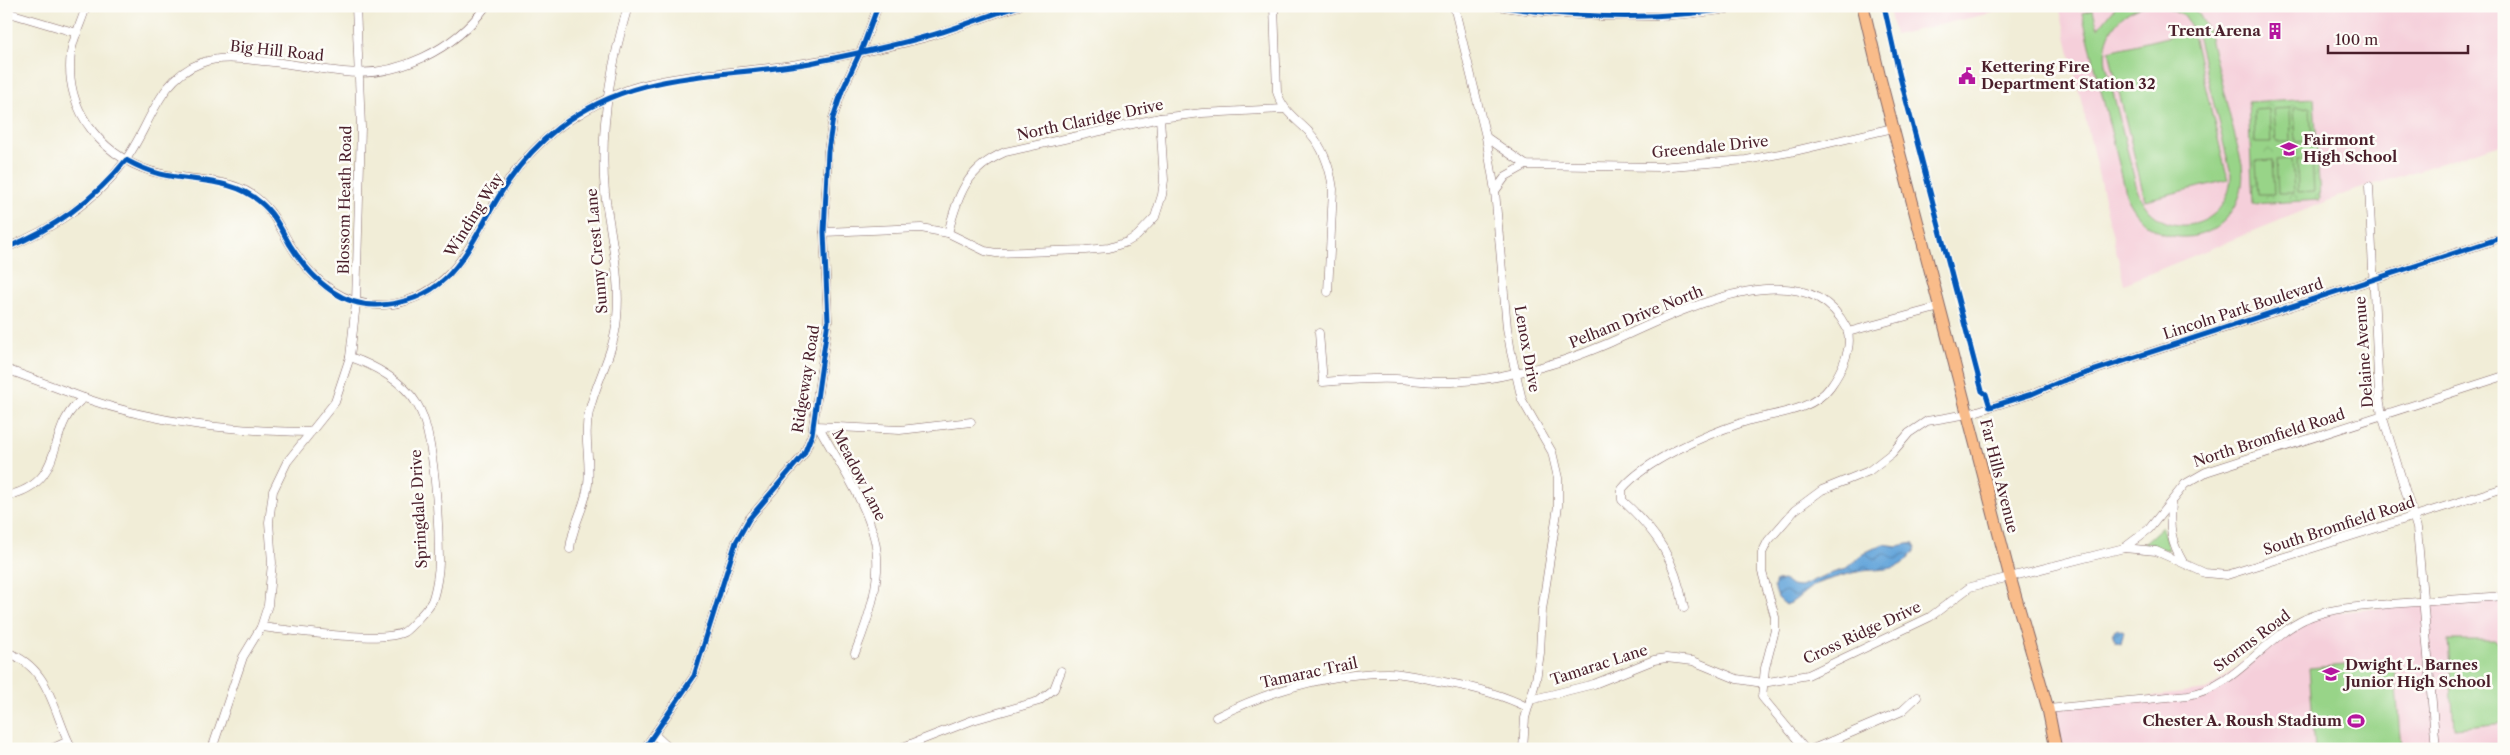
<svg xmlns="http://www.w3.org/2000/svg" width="2510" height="755" viewBox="0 0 2510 755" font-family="'Libre Caslon Text',serif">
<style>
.built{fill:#f5cfda}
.grass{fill:url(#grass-tufts);stroke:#717a5a}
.park{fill:url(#park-crowns);stroke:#717a5a}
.garden{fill:#98d488;stroke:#717a5a}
.water{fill:url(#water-waves);stroke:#596383}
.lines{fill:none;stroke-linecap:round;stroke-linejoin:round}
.street-casing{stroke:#846767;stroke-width:9}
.primary-casing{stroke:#846767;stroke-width:13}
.street{stroke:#fff;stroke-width:8}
.primary{stroke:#f9bc8a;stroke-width:11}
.cycleway-casing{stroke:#fdfcf7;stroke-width:8}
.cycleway{stroke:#0057b8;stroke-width:5}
.labels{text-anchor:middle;stroke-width:5;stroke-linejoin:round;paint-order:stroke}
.poi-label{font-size:15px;font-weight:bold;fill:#4a1f2b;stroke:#fdfcf7;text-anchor:start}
.street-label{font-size:15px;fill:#4a1f2b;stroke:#fdfcf7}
</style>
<defs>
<pattern id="grass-tufts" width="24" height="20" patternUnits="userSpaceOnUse" patternTransform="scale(1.25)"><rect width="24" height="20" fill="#98d488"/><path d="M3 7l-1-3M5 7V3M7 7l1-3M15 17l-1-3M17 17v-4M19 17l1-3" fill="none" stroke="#84b676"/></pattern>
<pattern id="park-crowns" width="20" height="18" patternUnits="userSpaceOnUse" patternTransform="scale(1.25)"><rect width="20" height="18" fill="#98d488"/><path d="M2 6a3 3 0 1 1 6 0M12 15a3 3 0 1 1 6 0" fill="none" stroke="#84b676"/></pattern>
<pattern id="water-waves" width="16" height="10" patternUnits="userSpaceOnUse" patternTransform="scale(1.25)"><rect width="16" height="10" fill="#68a7db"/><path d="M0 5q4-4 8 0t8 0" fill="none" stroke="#5887b2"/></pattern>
</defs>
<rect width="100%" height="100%" fill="#fdfcf7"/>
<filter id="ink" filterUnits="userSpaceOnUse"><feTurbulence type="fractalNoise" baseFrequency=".02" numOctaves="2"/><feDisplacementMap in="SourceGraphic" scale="10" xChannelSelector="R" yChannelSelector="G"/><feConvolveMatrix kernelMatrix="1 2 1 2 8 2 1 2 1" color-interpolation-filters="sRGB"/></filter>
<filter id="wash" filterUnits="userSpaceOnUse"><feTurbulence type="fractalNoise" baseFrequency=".0096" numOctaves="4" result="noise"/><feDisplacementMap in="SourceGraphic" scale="20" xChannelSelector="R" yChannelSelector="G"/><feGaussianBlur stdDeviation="1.12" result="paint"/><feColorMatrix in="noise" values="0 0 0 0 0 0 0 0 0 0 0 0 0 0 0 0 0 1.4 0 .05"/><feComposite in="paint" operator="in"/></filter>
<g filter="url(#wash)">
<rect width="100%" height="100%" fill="#f1edd7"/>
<g class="built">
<polygon points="1888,6 2022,6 1895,35"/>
<polygon points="2059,6 2504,6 2504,143 2347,193 2124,284"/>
<polygon points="2504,596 2504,749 2056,749 2048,709 2207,690 2288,629 2316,614"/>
</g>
<polygon class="grass" points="2162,527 2169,550 2142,545"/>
<polygon class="park" points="2314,98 2320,200 2253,204 2248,102"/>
<g class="garden">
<path d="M2116 6H2143C2116 14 2102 37 2106 64L2137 189C2155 245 2231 233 2231 174L2197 35 2184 16 2163 6H2190L2199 14 2208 30 2242 164C2252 237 2162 266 2128 201L2082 13 2093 10 2098 29Z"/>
<polygon points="2192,31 2228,180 2145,200 2109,51"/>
<polygon points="2310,107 2312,141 2296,142 2294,108"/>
<polygon points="2290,108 2291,142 2276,142 2274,109"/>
<polygon points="2269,109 2271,143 2255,143 2254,110"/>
<polygon points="2312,158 2314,191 2298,192 2297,159"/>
<polygon points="2292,159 2294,193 2278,193 2276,160"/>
<polygon points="2272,160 2274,194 2258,194 2256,161"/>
<polygon points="2448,640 2495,640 2504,645 2504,723 2454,728"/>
<polygon points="2394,661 2401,749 2315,749 2309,668"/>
<polygon points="2504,744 2504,749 2453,749 2453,747"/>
</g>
<g class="water">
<path d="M1913 543 1916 548C1901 573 1887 568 1862 571 1849 573 1834 578 1821 582 1807 587 1799 600 1786 605L1778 598 1774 587 1776 581 1784 580 1792 586 1799 587 1823 576 1845 569 1866 552 1883 544 1898 546Z"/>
<polygon points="2117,628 2124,631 2121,644 2116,642 2113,632"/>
</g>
</g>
<g filter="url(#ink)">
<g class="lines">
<g class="street-casing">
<g id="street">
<path d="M86 6C82 22 73 37 71 53 63 112 106 162 162 174 190 180 227 178 251 194 270 206 278 224 289 243 311 280 346 311 393 304 459 293 475 230 507 183 523 159 548 133 573 118 593 106 616 92 639 86 695 71 754 73 810 62 850 55 892 47 931 36 960 27 989 15 1019 6"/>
<path d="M1274 6 1277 92C1283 111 1295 118 1309 132 1324 148 1330 167 1333 189L1328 292"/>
<polyline points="1454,6 1486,137 1495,191 1507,328 1511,352 1522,400 1552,452 1558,478 1558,506 1542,610 1540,653 1536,680 1525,718 1523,749"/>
<path d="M1498 6C1580 19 1663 21 1745 6"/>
<polyline points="6,12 77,33"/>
<polyline points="1486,137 1526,165 1659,167 1746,160 1790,152 1893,128"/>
<polyline points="2369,186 2379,397 2382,415 2417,528 2436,749"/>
<polyline points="1495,191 1506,176 1526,165"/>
<polyline points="824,232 921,228 948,233 985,251 996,253 1085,250 1109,248 1127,242 1137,236 1155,217 1162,195 1164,180 1160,118"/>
<path d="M948 233C958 195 966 169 1005 152L1160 118 1202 113 1284 109"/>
<path d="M6 248C50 230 96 201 124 162 150 128 157 79 201 63 220 56 242 59 262 61 289 63 316 69 344 72 397 78 455 49 486 6"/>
<polyline points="1848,332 1940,307"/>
<path d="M1319 333 1323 382C1347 380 1371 378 1396 379 1418 380 1442 384 1464 381 1481 380 1498 377 1515 373 1547 367 1579 356 1609 343 1668 317 1803 244 1846 327 1855 345 1841 372 1830 387 1811 413 1770 413 1741 423 1705 435 1646 460 1622 489V500C1658 533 1675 559 1684 608"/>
<path d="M6 369 84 398C42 428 71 482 6 496"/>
<path d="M84 398C157 424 234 431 311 432"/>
<polyline points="816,426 900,430 971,422"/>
<path d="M819 427C838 462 864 498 874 537 884 575 869 618 855 653"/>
<path d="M2171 504C2169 527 2171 542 2183 562"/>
<polyline points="2124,548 2156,551 2205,573 2227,575 2504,488"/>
<path d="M570 549C572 525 586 506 588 484 591 460 583 436 589 412 597 378 614 354 617 318 621 276 610 234 605 193 599 130 610 67 628 6"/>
<path d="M261 627C290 630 381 644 404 632 409 629 430 606 432 601 436 590 439 572 439 560 439 525 435 432 417 404 404 382 374 365 350 357"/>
<path d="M6 652C51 667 53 713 72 749"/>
<polyline points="1530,700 1594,684 1654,660 1666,658 1693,661 1737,679 1763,683 1808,675 1930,617 1970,587 2124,548 2149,529 2185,484 2206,472 2504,376"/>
<path d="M2048 709 2188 695C2235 688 2263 639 2305 619 2332 607 2361 607 2390 604 2428 601 2466 599 2504 596"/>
<path d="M1216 717C1269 691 1329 673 1388 673 1407 673 1426 679 1444 682 1473 687 1501 694 1527 707"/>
<polyline points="655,735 670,749"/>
<polyline points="51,749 68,741"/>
<polyline points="212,749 243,657 261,627 268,605 272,563 269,522 273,491 287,462 335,402 350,357 356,303 361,127 356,6"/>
<polyline points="644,749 694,676 736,542 749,519 804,454 812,434 828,321 824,232 828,151 833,118 842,91 863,46 878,6"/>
<polyline points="898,749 973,720 1039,701 1054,689 1061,671"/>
<polyline points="1805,749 1762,697 1765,668 1775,630 1775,617 1762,572 1762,553 1768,541 1795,510 1822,490 1869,471 1892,453 1909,433 1927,421 1968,414 2032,394 2062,381 2504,237"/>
<polyline points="1813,749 1902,711 1917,697"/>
</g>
</g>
<g class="primary-casing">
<polyline id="primary" points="1863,6 1880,78 2010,577 2048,709 2056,749"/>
</g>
<use href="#street" class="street"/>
<use href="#primary" class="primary"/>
<g class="cycleway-casing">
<g id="cycleway">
<path d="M1498 6C1580 19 1663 21 1745 6"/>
<polyline points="1884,6 1899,73 1982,391 1986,394 1990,407 2032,394 2062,381 2504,237"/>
<path d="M6 248C52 230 95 199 126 160 137 166 148 171 160 174 194 182 233 178 260 202 274 213 281 229 290 245 309 275 338 306 377 305 458 303 471 236 508 182 521 163 540 142 558 128 636 68 720 79 810 63 849 55 890 47 928 36 959 28 988 15 1019 6"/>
<polyline points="644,749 694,676 736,542 749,519 804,454 812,434 828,321 824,232 828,151 833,118 842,91 863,46 878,6"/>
</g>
</g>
<use href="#cycleway" class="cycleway"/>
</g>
</g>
<defs>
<g id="building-bare" transform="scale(1.35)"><path d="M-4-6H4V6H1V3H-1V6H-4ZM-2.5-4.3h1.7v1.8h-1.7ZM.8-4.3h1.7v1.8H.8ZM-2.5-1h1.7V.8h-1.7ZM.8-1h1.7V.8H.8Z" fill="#b5179e" stroke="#fdfcf7" stroke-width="2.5" paint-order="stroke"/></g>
<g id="civic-bare" transform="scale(1.35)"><path d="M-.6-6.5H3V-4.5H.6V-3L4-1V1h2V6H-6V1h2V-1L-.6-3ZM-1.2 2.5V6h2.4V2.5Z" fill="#b5179e" stroke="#fdfcf7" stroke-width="2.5" paint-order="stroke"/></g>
<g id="school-bare" transform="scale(1.35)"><path d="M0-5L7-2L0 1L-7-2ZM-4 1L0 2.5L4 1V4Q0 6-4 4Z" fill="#b5179e" stroke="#fdfcf7" stroke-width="2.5" paint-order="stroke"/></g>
<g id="stadium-bare" transform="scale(1.35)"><path d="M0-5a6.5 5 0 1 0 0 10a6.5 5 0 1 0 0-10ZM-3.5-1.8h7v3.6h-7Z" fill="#b5179e" stroke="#fdfcf7" stroke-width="2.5" paint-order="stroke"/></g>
</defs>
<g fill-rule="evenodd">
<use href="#building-bare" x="2275" y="31"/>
<use href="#civic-bare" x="1967" y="76"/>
<use href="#school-bare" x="2289" y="149"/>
<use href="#school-bare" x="2331" y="674"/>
<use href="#stadium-bare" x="2356" y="721"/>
</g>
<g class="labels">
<g class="poi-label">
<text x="2261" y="36" text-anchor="end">Trent Arena</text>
<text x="1981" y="72">Kettering Fire<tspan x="1981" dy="17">Department Station 32</tspan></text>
<text x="2303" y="145">Fairmont<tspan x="2303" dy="17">High School</tspan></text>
<text x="2345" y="670">Dwight L. Barnes<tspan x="2345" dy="17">Junior High School</tspan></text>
<text x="2342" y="726" text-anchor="end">Chester A. Roush Stadium</text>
</g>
<g class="street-label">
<text transform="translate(277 51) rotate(6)" y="5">Big Hill Road</text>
<text transform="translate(1090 120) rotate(-12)" y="5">North Claridge Drive</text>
<text transform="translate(1710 147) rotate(-6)" y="5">Greendale Drive</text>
<text transform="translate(345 200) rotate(-89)" y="5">Blossom Heath Road</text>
<text transform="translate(474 215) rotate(-58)" y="5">Winding Way</text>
<text transform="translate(597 251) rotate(-95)" y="5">Sunny Crest Lane</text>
<text transform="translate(2243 309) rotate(-18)" y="5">Lincoln Park Boulevard</text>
<text transform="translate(1636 317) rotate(-22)" y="5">Pelham Drive North</text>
<text transform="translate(1527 349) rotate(80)" y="5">Lenox Drive</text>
<text transform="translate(2364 352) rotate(-94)" y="5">Delaine Avenue</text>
<text transform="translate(806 379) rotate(-81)" y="5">Ridgeway Road</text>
<text transform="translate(2269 438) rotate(-18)" y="5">North Bromfield Road</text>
<text transform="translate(859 475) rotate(63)" y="5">Meadow Lane</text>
<text transform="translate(1999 476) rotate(76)" y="5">Far Hills Avenue</text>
<text transform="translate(419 509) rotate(-93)" y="5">Springdale Drive</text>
<text transform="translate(2339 526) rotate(-18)" y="5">South Bromfield Road</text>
<text transform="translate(1862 633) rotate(-25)" y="5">Cross Ridge Drive</text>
<text transform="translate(2252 641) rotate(-37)" y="5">Storms Road</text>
<text transform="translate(1599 665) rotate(-18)" y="5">Tamarac Lane</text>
<text transform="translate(1309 673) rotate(-12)" y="5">Tamarac Trail</text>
</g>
</g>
<rect width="2510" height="755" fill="none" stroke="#fdfcf7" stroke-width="25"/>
<path d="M2328 45v8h140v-8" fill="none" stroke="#4a1f2b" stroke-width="2.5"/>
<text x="2335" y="45" font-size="15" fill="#4a1f2b" stroke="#fdfcf7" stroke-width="4" paint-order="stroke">100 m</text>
</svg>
